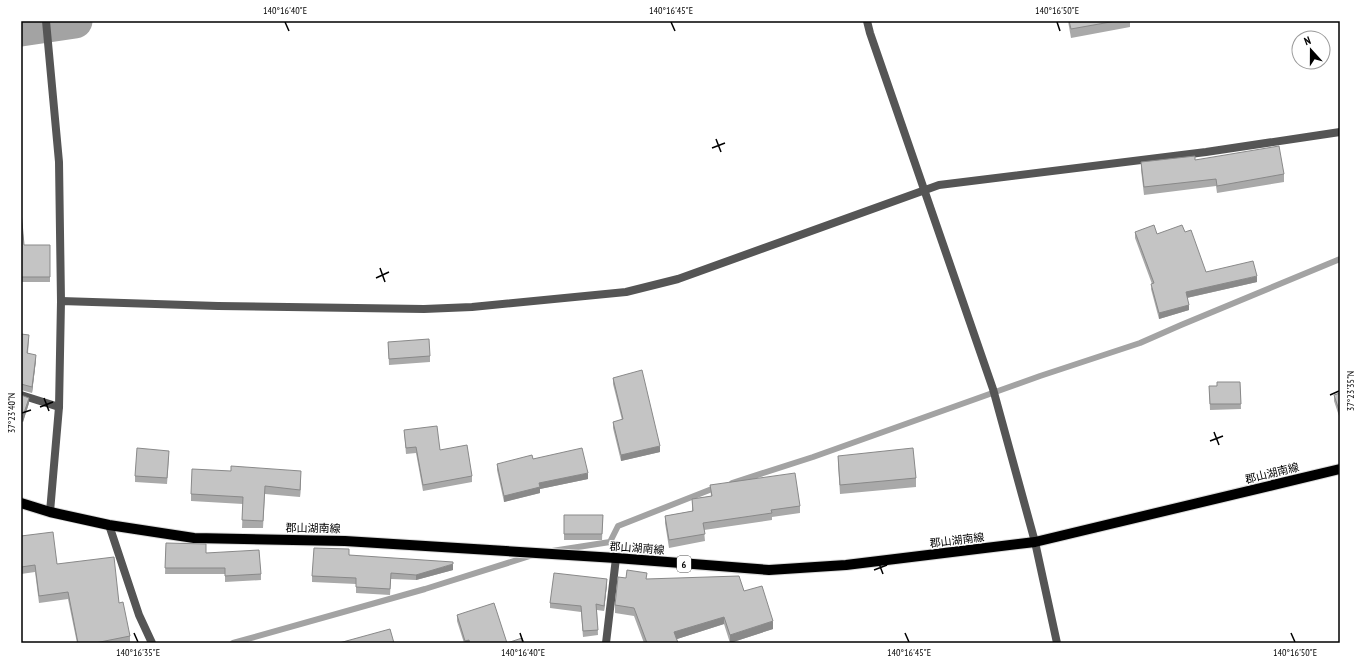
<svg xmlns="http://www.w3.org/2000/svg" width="1361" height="664" viewBox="0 0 1361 664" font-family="'PT Sans Narrow','Noto Sans JP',sans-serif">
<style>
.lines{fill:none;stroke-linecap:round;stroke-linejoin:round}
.stream{stroke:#a3a3a3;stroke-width:6}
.river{stroke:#a3a3a3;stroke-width:35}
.primary-casing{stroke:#dbdbdb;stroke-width:12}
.minor{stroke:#555;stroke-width:8}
.tertiary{stroke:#555;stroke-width:8}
.primary{stroke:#000;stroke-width:10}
.wall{fill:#a9a9a9}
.shaded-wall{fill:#898989}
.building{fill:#c4c4c4;stroke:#898989}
.ticks{fill:none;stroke:#000;stroke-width:1.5}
.labels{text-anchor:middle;stroke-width:3;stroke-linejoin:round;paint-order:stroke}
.shield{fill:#fff;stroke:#4c4c4c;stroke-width:1}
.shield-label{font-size:10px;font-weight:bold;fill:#000}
.street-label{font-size:11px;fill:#000;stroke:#fff}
.neatline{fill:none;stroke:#000;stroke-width:1.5}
.ticks-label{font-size:10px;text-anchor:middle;fill:#000}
</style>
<rect width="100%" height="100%" fill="#fff"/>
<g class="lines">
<g class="stream">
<polyline points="732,483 813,457 1040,376 1140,343 1181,325 1340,259"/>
<polyline points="552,551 610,542 618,526 717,487"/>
<polyline points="233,643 425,589 533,555"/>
</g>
<polyline class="river" points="21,29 75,21"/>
<g class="primary-casing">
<polyline id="primary" points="21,503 50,512 109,525 194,538 345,541 616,558 769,570 846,565 1035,542 1340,469"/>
</g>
<g class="minor">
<polyline points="46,21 59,162 61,301"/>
<polyline points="21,395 59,407"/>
<polyline points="50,512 59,407 61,301 218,306 424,309 472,307 626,292 678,279 939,185 1206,152 1340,132"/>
<polyline points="109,525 139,615 152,643"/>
<polyline points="606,643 616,558"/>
</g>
<polyline class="tertiary" points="867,21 870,33 993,389 1035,542 1057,643"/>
<use href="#primary" class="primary"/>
</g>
<g class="wall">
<polygon points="1068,21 1130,21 1130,27 1071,38"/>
<polygon points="1195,160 1284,174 1284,182 1217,193 1216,186 1144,195 1141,170 1141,162"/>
<polygon points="21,211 24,245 50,245 50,282 21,282"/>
<polygon points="1135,232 1157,234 1185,232 1206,272 1257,282 1187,298 1189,310 1159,319 1151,289 1152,284 1135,238"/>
<polygon points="21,334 29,340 28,353 36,360 32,393 21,390"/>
<polygon points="388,342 430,356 430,362 389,365"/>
<polygon points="613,378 660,452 621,461 613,428 613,422 622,420 613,384"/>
<polygon points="1240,382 1241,409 1210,410 1209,386 1217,386"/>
<polygon points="1340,393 1340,419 1334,401 1334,395"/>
<polygon points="21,395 29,403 23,422 21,421"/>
<polygon points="404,430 440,450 472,476 472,482 423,491 416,453 406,454"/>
<polygon points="838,456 916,478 916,487 840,494 838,464"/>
<polygon points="169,457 167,484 135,482 135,476"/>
<polygon points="533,459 588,479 540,489 540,493 504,502 497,470 497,464"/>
<polygon points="231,471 301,479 300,497 265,494 263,528 242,528 243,504 191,501 191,494"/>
<polygon points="710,485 800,506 800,513 772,517 772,520 704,530 705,541 669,548 665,523 665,516 692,511 692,499 711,496"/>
<polygon points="564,515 603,515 602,540 564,540"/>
<polygon points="21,536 57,564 119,603 130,636 130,643 77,643 68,599 39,603 35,572 21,574"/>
<polygon points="166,543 206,553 261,574 261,580 225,582 225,574 165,574"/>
<polygon points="349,555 453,570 416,580 391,579 390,595 356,593 356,584 312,582 312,576"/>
<polygon points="626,578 647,579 744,591 773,629 730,643 724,624 677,639 678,643 644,643 634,616 615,613 615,605"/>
<polygon points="607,584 604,611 597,610 598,635 583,637 581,612 550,608 550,603"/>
<polygon points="457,615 507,643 524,643 464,643 457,621"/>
</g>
<g class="shaded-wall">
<polygon points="1257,276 1257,282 1186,298 1186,292"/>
<polygon points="1189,305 1189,310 1159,319 1159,313"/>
<polygon points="36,355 36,360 32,393 32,387"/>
<polygon points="29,398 29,403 23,422 23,416"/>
<polygon points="660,446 660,452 621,461 621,455"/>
<polygon points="301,471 301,479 300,497 300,490"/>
<polygon points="588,473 588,479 540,489 540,493 504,502 504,496 539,483"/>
<polygon points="453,564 453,570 416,580 416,575"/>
<polygon points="607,579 607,584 604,611 604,606"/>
<polygon points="724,617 724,624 674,640 674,632"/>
<polygon points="773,621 773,629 730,643 730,635"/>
<polygon points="469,640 469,643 465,643 465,641"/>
</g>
<g class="building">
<polygon points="1069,21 1116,21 1071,29"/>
<polygon points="1279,146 1284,174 1217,186 1216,179 1144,187 1141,162 1195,156 1195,160"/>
<polygon points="21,211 24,245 50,245 50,277 21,277"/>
<polygon points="1154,225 1157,234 1182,225 1185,232 1191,230 1206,272 1253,261 1257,276 1186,292 1189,305 1159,313 1151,284 1154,283 1135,232"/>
<polygon points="21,334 29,335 27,353 36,355 32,387 21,384"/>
<polygon points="429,339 430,356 389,359 388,342"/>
<polygon points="642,370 660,446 621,455 613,422 623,419 613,378"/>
<polygon points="1217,382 1240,382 1241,404 1210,404 1209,386 1217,386"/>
<polygon points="1340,393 1340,413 1334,395"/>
<polygon points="21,395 29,398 23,416 21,416"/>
<polygon points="437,426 440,450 467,445 472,476 423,485 416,447 406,448 404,430"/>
<polygon points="137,448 169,451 167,478 135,476"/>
<polygon points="582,448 588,473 539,483 540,487 504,496 497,464 532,455 533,459"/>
<polygon points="913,448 916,478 840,485 838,456"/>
<polygon points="231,466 301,471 300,490 265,486 263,521 242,520 243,497 191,494 192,469 231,471"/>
<polygon points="795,473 800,506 771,510 772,513 703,523 705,534 669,540 665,516 693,511 692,499 712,496 710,485"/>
<polygon points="564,515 603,515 602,534 564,534"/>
<polygon points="53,532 57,564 114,557 119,603 123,602 130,636 95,643 78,643 68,592 39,596 35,565 21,567 21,536"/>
<polygon points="166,543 206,544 206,553 259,550 261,574 225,576 225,568 165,568"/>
<polygon points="314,548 349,549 349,555 453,562 453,564 416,575 391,573 390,589 356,587 356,578 312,576"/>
<polygon points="627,570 647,573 646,579 739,576 744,591 762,586 773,621 730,635 724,617 674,632 678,643 647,643 634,608 615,605 618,577 626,578"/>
<polygon points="554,573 607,579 604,606 596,604 598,630 583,631 581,606 550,603"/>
<polygon points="494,603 507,643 522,638 524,643 470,643 469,640 465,641 457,615"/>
<polygon points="390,629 394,643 339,643"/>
</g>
<path class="ticks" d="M285 22 289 31M671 22 675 31M1057 22 1060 31M716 139 721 152M712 148 725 143M380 268 385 282M376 278 389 272M1330 395 1339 391M44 398 49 411M40 407 53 402M22 413 31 410M1214 432 1219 445M1210 441 1223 436M878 561 883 574M874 570 887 565M134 633 138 642M520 633 523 642M905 633 909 642M1291 633 1295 642"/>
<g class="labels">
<rect class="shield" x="677" y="556" width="14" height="16" rx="3"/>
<g class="shield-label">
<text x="684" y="568">6</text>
</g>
<g class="street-label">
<text transform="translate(1272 473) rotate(-14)" y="4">郡山湖南線</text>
<text transform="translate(313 528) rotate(1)" y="4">郡山湖南線</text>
<text transform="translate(957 540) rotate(-7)" y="4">郡山湖南線</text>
<text transform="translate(637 548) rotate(4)" y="4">郡山湖南線</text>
</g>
</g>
<rect width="1361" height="664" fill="none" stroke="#ffffff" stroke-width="44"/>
<g transform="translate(1311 50) rotate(339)"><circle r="19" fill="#ffffff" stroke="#999999"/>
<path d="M0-3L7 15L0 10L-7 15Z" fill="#000000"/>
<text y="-6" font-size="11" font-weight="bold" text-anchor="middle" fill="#000000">N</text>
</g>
<rect x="22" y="22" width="1317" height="620" class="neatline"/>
<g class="ticks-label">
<text x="285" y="14">140°16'40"E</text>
<text x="671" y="14">140°16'45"E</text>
<text x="1057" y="14">140°16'50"E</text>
<text transform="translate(1350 391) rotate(-90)" y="4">37°23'35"N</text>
<text transform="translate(11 413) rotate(-90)" y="4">37°23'40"N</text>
<text x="138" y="656">140°16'35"E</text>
<text x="523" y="656">140°16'40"E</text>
<text x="909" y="656">140°16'45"E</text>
<text x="1295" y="656">140°16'50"E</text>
</g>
</svg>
